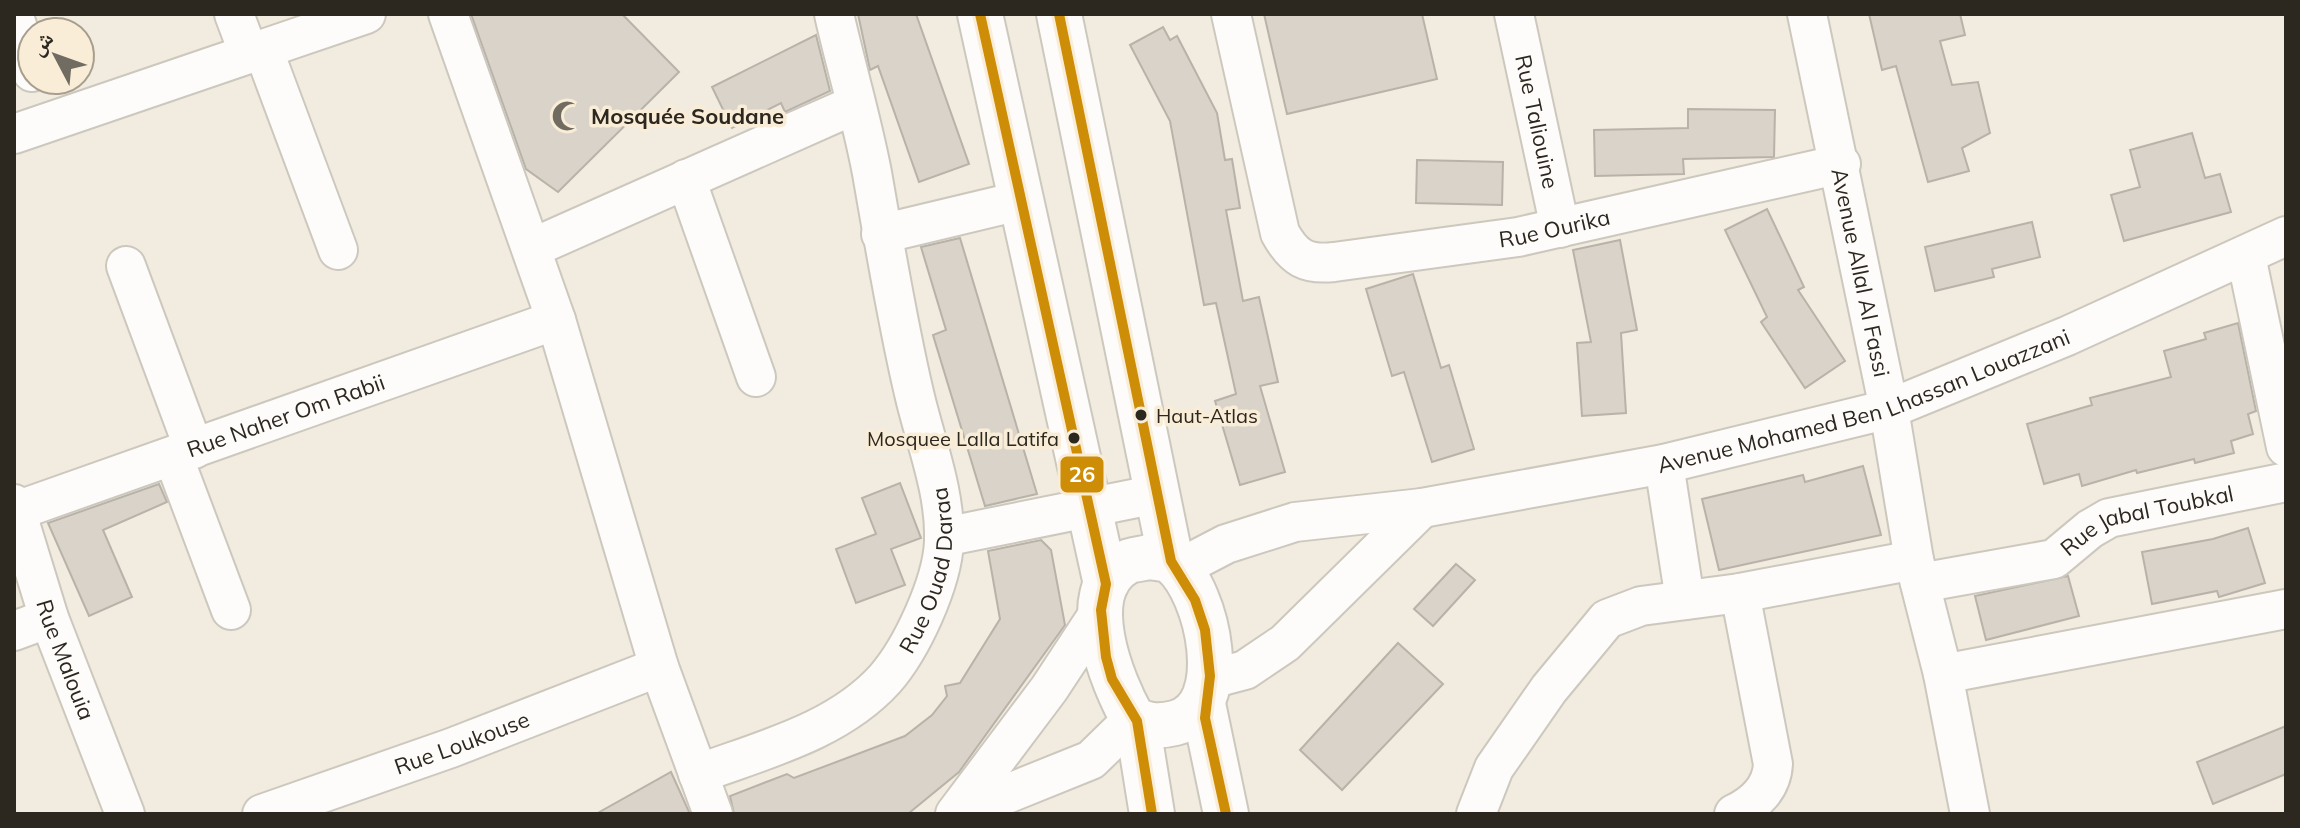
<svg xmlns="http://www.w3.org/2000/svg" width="2300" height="828" viewBox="0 0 2300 828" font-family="Mulish,'Noto Naskh Arabic',sans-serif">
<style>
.building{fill:#d9d3ca;stroke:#b8b2a9;stroke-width:2}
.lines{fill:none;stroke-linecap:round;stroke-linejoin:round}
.minor-casing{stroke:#cdc8be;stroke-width:42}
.major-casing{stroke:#cdc8be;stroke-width:48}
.minor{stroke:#fdfcfa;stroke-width:38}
.major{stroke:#fdfcfa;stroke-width:44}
.bus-1-casing{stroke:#faedd7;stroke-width:16}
.bus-1{stroke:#ce8d06;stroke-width:10}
.bus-dot{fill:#2c271f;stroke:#faedd7;stroke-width:3}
.labels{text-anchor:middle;stroke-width:7;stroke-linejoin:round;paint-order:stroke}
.bus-label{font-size:20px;fill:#2c271f;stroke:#faedd7;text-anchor:start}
.poi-label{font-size:22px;font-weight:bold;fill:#2c271f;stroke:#faedd7;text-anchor:start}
.street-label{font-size:22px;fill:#2c271f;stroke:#faedd7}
.line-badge{stroke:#faedd7;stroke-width:3}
.badge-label{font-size:22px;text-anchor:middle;font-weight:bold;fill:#fff}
</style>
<rect width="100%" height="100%" fill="#f2ebdf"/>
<g class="building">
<polygon points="471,14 622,14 679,72 558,192 526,169"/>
<polygon points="858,14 916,14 969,164 919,182 878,66 870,70"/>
<polygon points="1264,14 1422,14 1437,79 1287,114"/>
<polygon points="1869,14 1960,14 1965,35 1940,41 1952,85 1978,82 1990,133 1962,148 1969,171 1928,182 1896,66 1882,70"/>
<polygon points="1163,27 1170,40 1177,36 1217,113 1225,160 1232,159 1240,208 1226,210 1243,301 1259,297 1278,382 1260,386 1285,472 1240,485 1215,401 1236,394 1216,303 1204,305 1170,121 1130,45"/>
<polygon points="816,35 830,91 785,112 781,103 732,128 712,87"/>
<polygon points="1688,109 1775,110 1774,157 1683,159 1684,174 1595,176 1594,130 1688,128"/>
<polygon points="2192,133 2205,178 2220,174 2231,212 2124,241 2111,195 2140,187 2130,150"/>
<polygon points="1417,160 1503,162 1502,205 1416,203"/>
<polygon points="1767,209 1804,287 1798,290 1845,361 1805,388 1761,322 1767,317 1725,230"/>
<polygon points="2032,222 2040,257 1992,269 1994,277 1935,291 1925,247"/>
<polygon points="960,238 1037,494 985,506 933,335 946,330 921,247"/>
<polygon points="1620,240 1637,330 1621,333 1626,413 1582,416 1577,343 1591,342 1573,250"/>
<polygon points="1413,274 1441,368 1449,365 1474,449 1432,462 1404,372 1392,376 1366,289"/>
<polygon points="2238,323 2256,411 2248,414 2253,434 2231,441 2234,453 2195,463 2194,459 2137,473 2136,470 2082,486 2079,474 2044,484 2027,424 2092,405 2090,398 2171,377 2164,351 2206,339 2204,333"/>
<polygon points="1863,466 1881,535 1719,570 1702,499 1803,475 1805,482"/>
<polygon points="900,483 921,538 891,549 905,585 856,603 836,549 876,534 862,498"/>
<polygon points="159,484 167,502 103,530 132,597 89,616 48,523"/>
<polygon points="2248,528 2265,583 2219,597 2217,591 2152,604 2142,552 2213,539"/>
<polygon points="1041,540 1051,550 1065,625 959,772 909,813 734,814 730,796 787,774 794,778 905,736 932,715 947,696 945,686 960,683 1000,619 988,551"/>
<polygon points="1456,564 1475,580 1433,626 1414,609"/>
<polygon points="2068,576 2079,616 1986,640 1975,596"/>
<polygon points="1398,643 1443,684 1342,790 1300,750"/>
<polygon points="2286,726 2286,774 2213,804 2197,762"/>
<polygon points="671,772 690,814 596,814"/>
</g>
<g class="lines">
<g class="minor-casing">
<g id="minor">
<polyline points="234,14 249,54"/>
<polyline points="448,14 556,320 659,667 713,814"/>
<path id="s1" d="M1231 14 1280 233C1294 258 1306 265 1334 262L1518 237 1841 164"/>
<path id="s2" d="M1514 14 1560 228"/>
<path id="s3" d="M1807 14 1889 409 1914 560 1943 674 1970 814"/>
<polyline points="14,16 32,72"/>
<polyline points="263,49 338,250"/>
<polyline points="14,134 366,14"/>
<polyline points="686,179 756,377"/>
<polyline points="881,234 1023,200"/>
<polyline points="532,248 854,105"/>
<polyline points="2246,256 2286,447"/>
<polyline points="126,266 194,449"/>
<polyline points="173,456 231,610"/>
<polyline points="1664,464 1685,600"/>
<path id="s4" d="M14 504 49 618 125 814"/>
<path id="s5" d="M16 511 556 320"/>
<polyline points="944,537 1157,494"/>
<path id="s6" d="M1178 569 1226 544 1295 522 1422 508 1664 464 1889 409 2067 336 2286 236"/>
<path id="s7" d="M1920 583 2054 559 2090 529 2109 518 2286 482"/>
<polyline points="14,631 49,618"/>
<polyline points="1943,674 2286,609"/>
<polyline points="1211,679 1245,670 1285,643 1422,508"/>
<path id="s8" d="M698 774C762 750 837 732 885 679 912 648 942 583 944 542 946 492 925 441 914 393 897 321 885 247 872 173 862 120 846 67 834 14"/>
<path id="s9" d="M262 814 451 748 659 667"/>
<polyline points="955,814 1049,689 1101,610"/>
<polyline points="957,814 1091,760 1133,719"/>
<polyline points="1476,814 1494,768 1549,689 1607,619 1641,606 1740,593 1914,560"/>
<path d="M1734 814C1755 804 1772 787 1773 764L1740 593"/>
</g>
</g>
<g class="major-casing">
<g id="major">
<polyline points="980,14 1106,584"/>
<polyline points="1059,14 1171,561"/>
<path d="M1149 557C1157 558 1167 559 1173 563 1208 592 1234 709 1175 723 1159 727 1148 726 1133 719 1112 682 1075 592 1125 563 1131 559 1142 559 1149 557Z"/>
<polyline points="1203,704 1226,814"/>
<polyline points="1137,721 1152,814"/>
</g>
</g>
<use href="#minor" class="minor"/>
<use href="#major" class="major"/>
<g class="bus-1-casing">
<g id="bus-1">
<polyline points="980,14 1106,584 1101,610 1106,657 1112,679 1137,721 1152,814"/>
<polyline points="1059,14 1171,561 1195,600 1205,630 1210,676 1205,718 1226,814"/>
</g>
</g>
<use href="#bus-1" class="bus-1"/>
</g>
<defs>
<g id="mosque-bare" transform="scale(2.4)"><path d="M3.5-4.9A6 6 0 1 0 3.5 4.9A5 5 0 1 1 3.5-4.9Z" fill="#716c62" stroke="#faedd7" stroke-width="2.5" paint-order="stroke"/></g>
</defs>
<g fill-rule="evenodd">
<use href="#mosque-bare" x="567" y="116"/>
</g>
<g class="bus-dot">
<circle cx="1141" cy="415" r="7"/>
<circle cx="1074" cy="438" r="7"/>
</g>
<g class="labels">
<g class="bus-label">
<text x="1156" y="423">Haut-Atlas</text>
<text x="1059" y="446" text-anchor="end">Mosquee Lalla Latifa</text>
</g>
<g class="poi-label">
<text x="591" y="124">Mosquée Soudane</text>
</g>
<g class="street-label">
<text dy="8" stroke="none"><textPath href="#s2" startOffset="110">Rue Taliouine</textPath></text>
<text dy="8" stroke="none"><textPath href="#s1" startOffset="514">Rue Ourika</textPath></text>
<text dy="8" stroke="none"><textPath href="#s3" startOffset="264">Avenue Allal Al Fassi</textPath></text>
<text dy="8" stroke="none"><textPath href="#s6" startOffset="710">Avenue Mohamed Ben Lhassan Louazzani</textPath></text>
<text dy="8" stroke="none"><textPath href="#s5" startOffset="286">Rue Naher Om Rabii</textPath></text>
<text dy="8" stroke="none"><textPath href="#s7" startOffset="240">Rue Jabal Toubkal</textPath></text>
<text dy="8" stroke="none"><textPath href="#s8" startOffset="332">Rue Ouad Daraa</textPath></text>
<text dy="8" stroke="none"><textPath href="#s4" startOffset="164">Rue Malouia</textPath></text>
<text dy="8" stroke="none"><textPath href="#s9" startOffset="212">Rue Loukouse</textPath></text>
</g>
</g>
<rect class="line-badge" x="1059" y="455" width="46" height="39" rx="8" fill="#ce8d06"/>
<g class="badge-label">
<text x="1082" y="482">26</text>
</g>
<rect width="2300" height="828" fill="none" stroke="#2c271f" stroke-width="32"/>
<g transform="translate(56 56) rotate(311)"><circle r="38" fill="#faedd7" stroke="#a89e8d" stroke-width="2"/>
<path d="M0-6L14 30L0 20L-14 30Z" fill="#716c62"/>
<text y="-12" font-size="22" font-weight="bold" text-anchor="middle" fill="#2c271f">ش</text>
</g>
</svg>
